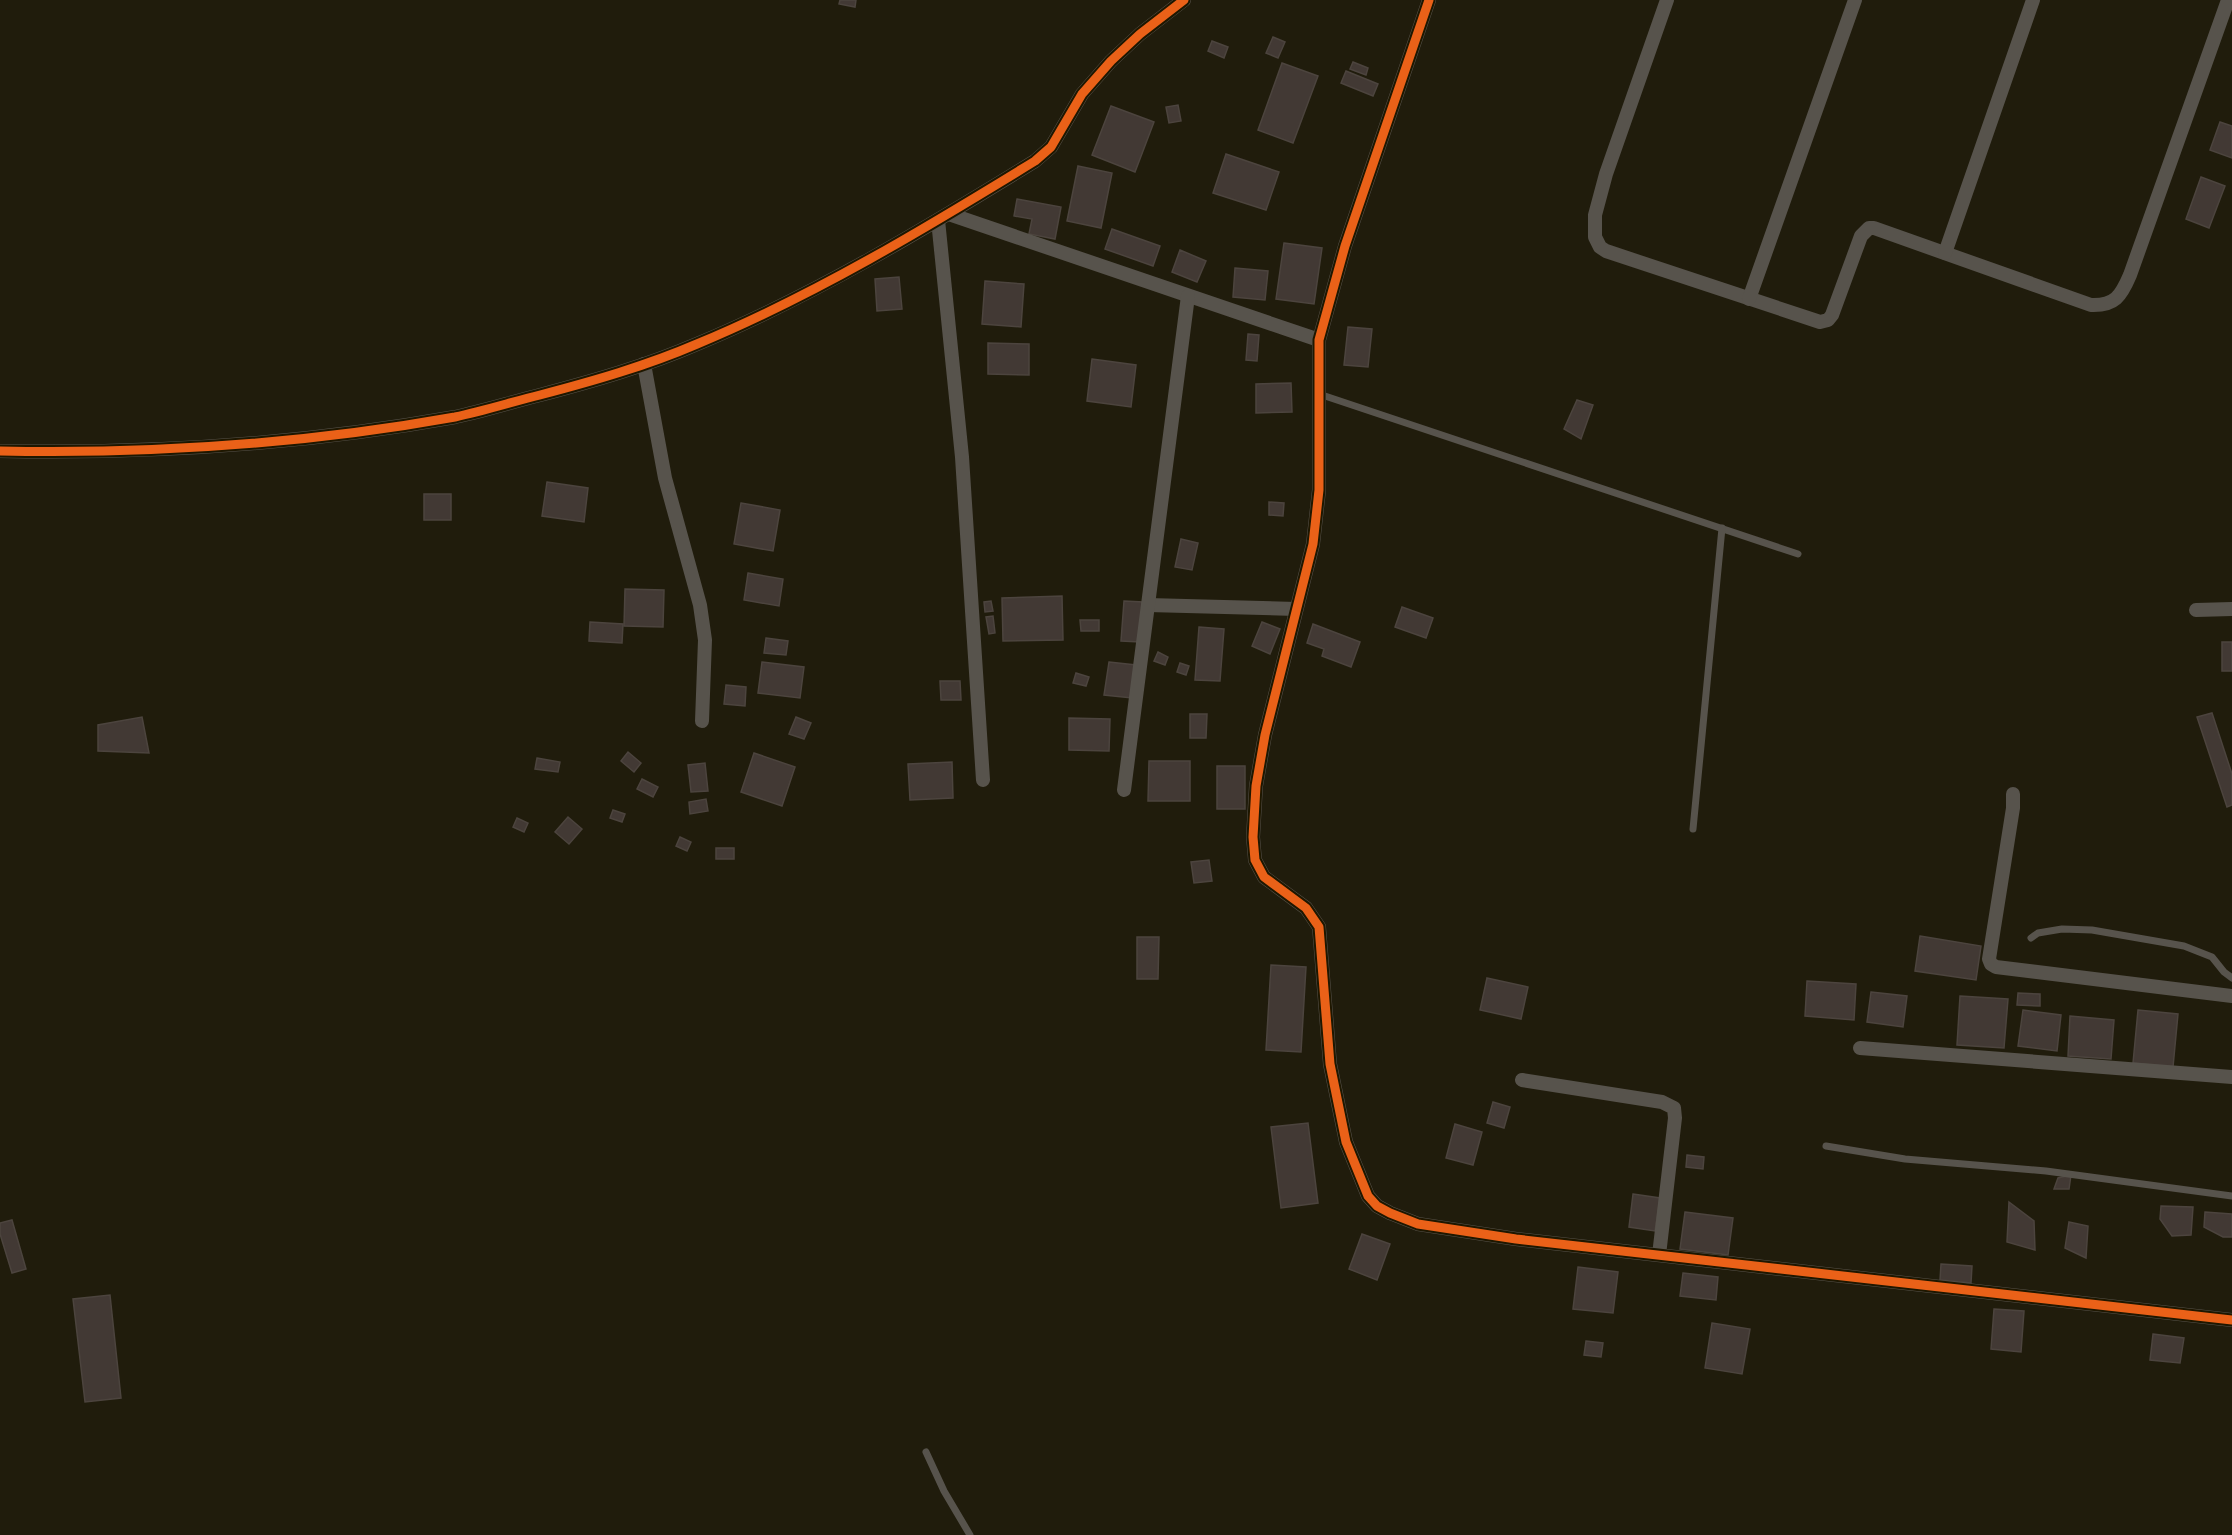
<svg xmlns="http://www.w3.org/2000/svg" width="2232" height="1535" viewBox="0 0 2232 1535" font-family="'Exo 2',sans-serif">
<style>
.building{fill:#423934;stroke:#4c443e;stroke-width:1.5}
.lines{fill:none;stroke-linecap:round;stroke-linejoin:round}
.service{stroke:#57534c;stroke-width:7}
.minor{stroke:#57534c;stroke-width:14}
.cycleway-casing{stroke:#1e1700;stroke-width:13}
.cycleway{stroke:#ea6118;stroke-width:9}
</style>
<rect width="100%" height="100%" fill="#201c0c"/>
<g class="building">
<polygon points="840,0 856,0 855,7 839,4"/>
<polygon points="1273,37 1285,42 1278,58 1266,53"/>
<polygon points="1212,41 1228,47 1224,58 1208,51"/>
<polygon points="1353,62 1368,68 1366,75 1350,69"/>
<polygon points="1282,63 1318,76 1293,143 1258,130"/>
<polygon points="1346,71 1378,84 1373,96 1341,83"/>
<polygon points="1178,105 1181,121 1169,123 1166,107"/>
<polygon points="1111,106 1154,122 1135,172 1092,155"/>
<polygon points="2220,122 2232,126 2232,158 2210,150"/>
<polygon points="1226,154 1279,172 1266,210 1213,193"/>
<polygon points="1078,166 1112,173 1101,228 1067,221"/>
<polygon points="2201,177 2225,186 2209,228 2186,219"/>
<polygon points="1017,199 1061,207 1055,239 1029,234 1032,219 1014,216"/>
<polygon points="1112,229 1160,246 1153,266 1105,249"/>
<polygon points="1284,243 1322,248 1314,304 1276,299"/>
<polygon points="1180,250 1206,261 1197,282 1172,272"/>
<polygon points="1235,268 1268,271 1265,300 1233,297"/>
<polygon points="899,277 902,309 877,311 875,279"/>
<polygon points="985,281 1024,284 1021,327 982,324"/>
<polygon points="1348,327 1372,329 1368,367 1344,365"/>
<polygon points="1248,334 1259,335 1257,361 1246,360"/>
<polygon points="988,343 1029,344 1029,375 988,374"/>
<polygon points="1092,359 1136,365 1131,407 1087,401"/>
<polygon points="1291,383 1292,412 1256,413 1256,384"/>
<polygon points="1577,400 1593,405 1581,439 1564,429"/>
<polygon points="547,482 588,488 584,522 542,516"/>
<rect x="424" y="494" width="27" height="26"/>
<polygon points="1269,502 1284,503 1283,516 1269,515"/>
<polygon points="741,503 780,510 773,551 734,544"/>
<polygon points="1181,539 1198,543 1192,570 1175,567"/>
<polygon points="748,573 783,579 779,606 744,600"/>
<polygon points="625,589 664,590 663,627 624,626"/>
<polygon points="1062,596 1063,640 1003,641 1002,598"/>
<polygon points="991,601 993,611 985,612 984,602"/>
<polygon points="1124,601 1143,602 1140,642 1121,641"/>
<polygon points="1402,607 1433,618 1426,638 1395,627"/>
<polygon points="993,616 995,633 989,634 986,617"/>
<polygon points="1080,620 1099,620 1099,631 1081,631"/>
<polygon points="590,622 623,624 622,643 589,641"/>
<polygon points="1262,622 1280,629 1270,654 1252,646"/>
<polygon points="1313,624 1360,642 1351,667 1322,656 1324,649 1307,643"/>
<polygon points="1199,627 1224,629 1220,681 1195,680"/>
<polygon points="766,638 788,641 786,655 764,653"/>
<rect x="2222" y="642" width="10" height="29"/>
<polygon points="1158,652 1168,657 1165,665 1154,661"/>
<polygon points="762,662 804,667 800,698 758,693"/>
<polygon points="1109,662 1136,665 1132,698 1104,695"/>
<polygon points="1180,663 1189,666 1186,675 1177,672"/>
<polygon points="1076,673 1089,677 1086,686 1073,683"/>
<polygon points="940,681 960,681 961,700 941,700"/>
<polygon points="726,685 746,687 745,706 724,704"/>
<polygon points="2212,713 2232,774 2232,805 2227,807 2197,717"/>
<polygon points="1190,714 1207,714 1206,738 1190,738"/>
<polygon points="142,717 149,753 98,751 98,725"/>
<polygon points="796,717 811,723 804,739 789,734"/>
<polygon points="1069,718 1110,719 1109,751 1069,750"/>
<polygon points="628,752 641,763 634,772 621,761"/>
<polygon points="754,753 795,767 782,806 741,792"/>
<polygon points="537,758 560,762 558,772 535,769"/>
<polygon points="1149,761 1190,761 1190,801 1148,801"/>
<polygon points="952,762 953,798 910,800 908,764"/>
<polygon points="705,763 708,791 691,792 688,765"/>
<rect x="1217" y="766" width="28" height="43"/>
<polygon points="642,779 658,787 653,797 637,789"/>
<polygon points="706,799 708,811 690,814 689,802"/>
<polygon points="613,810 625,814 622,822 610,818"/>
<polygon points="568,817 582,829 569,844 555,832"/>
<polygon points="517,818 528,823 524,832 513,827"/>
<polygon points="680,837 691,842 687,851 676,846"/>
<rect x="716" y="848" width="18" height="11"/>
<polygon points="1209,860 1212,881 1194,883 1191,862"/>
<polygon points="1920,936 1981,946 1976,980 1915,971"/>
<polygon points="1137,937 1159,937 1158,979 1137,979"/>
<polygon points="1271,965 1306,967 1301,1052 1266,1050"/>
<polygon points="1487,978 1528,987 1521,1019 1480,1010"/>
<polygon points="1807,981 1856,984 1854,1020 1805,1016"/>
<polygon points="1871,992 1907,996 1903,1027 1867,1022"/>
<polygon points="2018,993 2040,994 2040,1006 2017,1005"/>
<polygon points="1960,996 2008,999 2004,1048 1957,1045"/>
<polygon points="2023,1010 2061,1015 2057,1051 2018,1046"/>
<polygon points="2138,1010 2178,1014 2173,1067 2133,1063"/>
<polygon points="2070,1016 2114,1020 2111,1059 2068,1056"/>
<polygon points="1493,1102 1510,1107 1504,1128 1487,1123"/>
<polygon points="1308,1123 1318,1203 1281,1208 1271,1127"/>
<polygon points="1455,1124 1482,1132 1473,1165 1446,1158"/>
<polygon points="1687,1155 1704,1157 1703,1169 1686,1167"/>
<polygon points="2071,1175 2069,1189 2054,1189 2058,1178"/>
<polygon points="1633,1194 1660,1198 1655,1231 1629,1227"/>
<polygon points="2009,1202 2034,1221 2035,1250 2007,1242"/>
<polygon points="2161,1206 2193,1207 2191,1235 2172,1236 2160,1219"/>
<polygon points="1685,1212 1733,1218 1728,1255 1680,1249"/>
<polygon points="2205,1212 2232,1214 2232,1237 2223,1237 2204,1227"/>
<polygon points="12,1220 26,1269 12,1273 0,1234 0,1223"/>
<polygon points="2069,1222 2088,1226 2086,1258 2065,1248"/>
<polygon points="1362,1234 1390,1244 1377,1280 1349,1269"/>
<polygon points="1941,1264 1972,1266 1971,1283 1940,1280"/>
<polygon points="1578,1267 1618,1272 1613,1313 1573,1309"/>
<polygon points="1683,1273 1718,1277 1716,1300 1680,1296"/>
<polygon points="110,1295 121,1398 85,1402 73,1299"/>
<polygon points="1994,1309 2024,1311 2021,1352 1991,1349"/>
<polygon points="1712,1323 1750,1329 1742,1374 1705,1368"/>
<polygon points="2153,1334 2184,1338 2180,1363 2150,1360"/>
<polygon points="1586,1341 1603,1343 1601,1357 1584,1355"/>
</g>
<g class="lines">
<g class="service">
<polyline points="1319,394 1798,554"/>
<polyline points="1693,829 1722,528"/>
<polyline points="2031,938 2038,933 2062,929 2092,930 2184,946 2212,957 2224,972 2232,978"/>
<polyline points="1826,1146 1905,1159 2046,1171 2232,1196"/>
<polyline points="926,1452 944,1491 970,1535"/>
</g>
<g class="minor">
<polyline points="1429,0 1345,246 1319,340 1319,490 1313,544 1265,735 1256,786 1253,837 1255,860 1264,877 1306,908 1319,927 1330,1064 1346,1142 1368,1196 1377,1206 1390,1213 1418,1224 1516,1239 2232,1320"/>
<path d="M1667 0 1606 174 1595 215V237L1600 247 1606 251 1820 322 1828 320 1832 315 1861 236 1869 228H1874L2091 305C2115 306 2121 296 2130 275L2228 0"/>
<polyline points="949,214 1319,340"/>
<polyline points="938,220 962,457 983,780"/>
<polyline points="1945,253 2033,0"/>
<polyline points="1749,299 1855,0"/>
<polyline points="644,364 665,478 700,605 705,640 702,721"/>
<path d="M0 451C152 454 305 444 455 417 483 411 512 402 540 395 593 381 646 366 697 344 815 295 926 228 1035 161L1051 147 1082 94 1111 61 1140 34 1184 0"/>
<polyline points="1148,605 1296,609"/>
<polyline points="2196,610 2232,609"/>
<polyline points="1124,790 1188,296"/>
<polyline points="2013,794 2013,808 1989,959 1991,964 1996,967 2232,996"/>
<polyline points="1860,1048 2232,1077"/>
<polyline points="1522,1080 1662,1102 1674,1108 1675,1118 1659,1255"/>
</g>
<g class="cycleway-casing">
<g id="cycleway">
<polyline points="1429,0 1345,246 1319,340 1319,490 1313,544 1265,735 1256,786 1253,837 1255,860 1264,877 1306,908 1319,927 1330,1064 1346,1142 1368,1196 1377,1206 1390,1213 1418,1224 1516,1239 2232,1320"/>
<path d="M0 451C152 454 305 444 455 417 483 411 512 402 540 395 593 381 646 366 697 344 815 295 926 228 1035 161L1051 147 1082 94 1111 61 1140 34 1184 0"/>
</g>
</g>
<use href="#cycleway" class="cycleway"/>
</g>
</svg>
